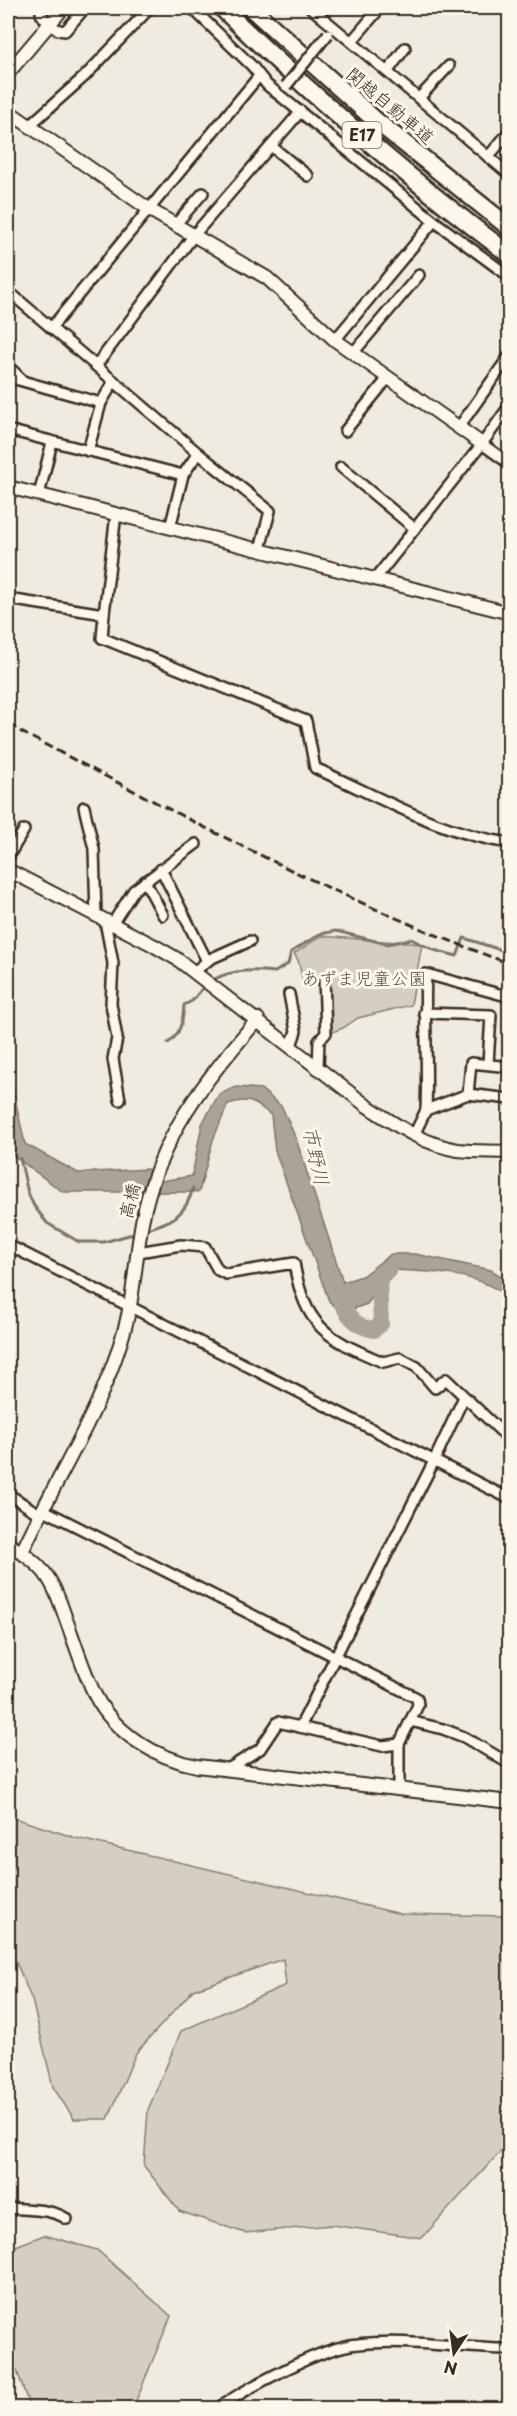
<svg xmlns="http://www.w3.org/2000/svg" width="517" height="2416" viewBox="0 0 517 2416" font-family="'Playpen Sans','Klee One',sans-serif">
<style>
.green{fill:#d5cec3;stroke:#887c70;stroke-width:1.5}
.water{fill:#aca397;stroke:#7f7367;stroke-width:1.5}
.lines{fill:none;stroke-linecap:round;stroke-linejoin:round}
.stream{stroke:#7f7367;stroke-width:3}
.river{stroke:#aca397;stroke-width:16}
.minor-casing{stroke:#3b2a1e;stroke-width:14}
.tertiary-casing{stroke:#3b2a1e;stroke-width:16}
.motorway-casing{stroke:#3b2a1e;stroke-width:21}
.minor{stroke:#fbf7ec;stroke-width:9}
.tertiary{stroke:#fbf7ec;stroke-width:12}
.motorway{stroke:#fbf7ec;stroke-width:16}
.rail{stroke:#3b2a1e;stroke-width:3;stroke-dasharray:9 4.5;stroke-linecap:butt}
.minor-bridge-casing{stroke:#3b2a1e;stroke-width:14;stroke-linecap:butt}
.minor-bridge{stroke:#fbf7ec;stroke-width:9}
.labels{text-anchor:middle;stroke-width:6;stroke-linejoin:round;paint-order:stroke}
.shield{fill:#fbf7ec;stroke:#75685c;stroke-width:1.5}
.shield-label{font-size:16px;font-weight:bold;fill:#3b2a1e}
.street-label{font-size:18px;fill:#3b2a1e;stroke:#fbf7ec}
.park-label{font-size:18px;fill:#625347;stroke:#fbf7ec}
.water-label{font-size:20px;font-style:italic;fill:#635448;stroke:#fbf7ec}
</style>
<rect width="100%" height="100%" fill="#f0ebe0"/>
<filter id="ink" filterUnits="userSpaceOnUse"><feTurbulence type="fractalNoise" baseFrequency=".0167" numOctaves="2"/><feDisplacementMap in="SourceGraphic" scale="12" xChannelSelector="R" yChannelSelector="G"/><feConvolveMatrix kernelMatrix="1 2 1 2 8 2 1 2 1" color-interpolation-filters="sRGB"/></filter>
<g filter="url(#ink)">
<g class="green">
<polygon points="321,936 422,944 411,1005 358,1018 343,1028 330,1033 326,976 303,981 298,960 294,954"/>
<polygon points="8,1816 76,1838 401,1914 509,1916 509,2151 501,2151 422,2238 332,2225 245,2233 179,2211 144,2166 148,2110 181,2031 286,1985 283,1959 193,1990 136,2053 108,2119 74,2119 53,2087 32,2000 8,1943"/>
<polygon points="44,2235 97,2250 171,2316 133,2408 30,2408 8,2345 8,2249"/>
</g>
<path class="water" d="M8 1067 25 1144 78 1173 147 1169 161 1181 192 1176 202 1124 219 1094 236 1087 261 1089 282 1107 296 1139 343 1282 362 1276 391 1254H415L491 1270 509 1281V1298C478 1272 433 1272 394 1270L367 1304 342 1313 329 1301 275 1151 271 1115C255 1102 249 1097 228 1104L213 1140 199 1192H63L14 1156 8 1121Z"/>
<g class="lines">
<g class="stream">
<path d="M215 979C233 969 256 970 275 972L288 964 291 952 320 934 336 931 387 944 411 939 434 950 457 956 464 938 510 953"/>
<path d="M168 1043C181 1034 183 1020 184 1005L192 1001 202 989"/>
<polyline points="20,1158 28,1193 34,1206 47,1223 79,1242 104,1242 136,1233"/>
<path d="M145 1230C172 1221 185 1217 193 1188"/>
</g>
<path class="river" d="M336 1293C345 1311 353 1327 374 1330L381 1324 379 1280 389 1270"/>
<g class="minor-casing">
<g id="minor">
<path d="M42 8 41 14C48 24 53 30 65 31L85 8"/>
<polyline points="192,8 252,66 267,85 434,221 510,277"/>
<polyline points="311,8 510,175"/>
<polyline points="352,41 380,8"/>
<polyline points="388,71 405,48"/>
<polyline points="419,98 449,66"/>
<polyline points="29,126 85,76 150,8"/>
<polyline points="271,146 308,176"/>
<polyline points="488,157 510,131"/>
<polyline points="175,225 203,193"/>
<polyline points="8,291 198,453 270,511 260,549"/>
<polyline points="51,328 259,76"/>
<polyline points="335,340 434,221"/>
<polyline points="353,353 419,275"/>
<polyline points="8,366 21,379"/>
<polyline points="96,366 194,235 301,111"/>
<polyline points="8,377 101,403"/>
<polyline points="459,427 510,355"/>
<polyline points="8,430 183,475"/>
<polyline points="345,431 388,378"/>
<polyline points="482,444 510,464"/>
<polyline points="88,451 101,403 114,381"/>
<polyline points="341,467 414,528"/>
<polyline points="39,495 52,442"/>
<polyline points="170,528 183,475 198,453"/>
<polyline points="375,579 482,444 510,405"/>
<polyline points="8,599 104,614 116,514"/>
<path d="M104 614 102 638 306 721 315 768C377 796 441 834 510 843"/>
<polyline points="84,807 94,849 96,916"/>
<polyline points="8,857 24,830"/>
<polyline points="161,869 207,961"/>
<polyline points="145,881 163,915"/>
<polyline points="105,921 113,963 111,1004 117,1038 113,1059 120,1100"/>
<polyline points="112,924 134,890 196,844"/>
<polyline points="195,971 210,959 250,941"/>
<polyline points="289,994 296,1031 291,1046"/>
<polyline points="424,1013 491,1015 488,1064"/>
<polyline points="318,1067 319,1041 326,1033 324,978"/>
<polyline points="468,1094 471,1063 510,1067"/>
<path d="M426 1110C428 1064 424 1020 426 974L510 997"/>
<polyline points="414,1135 426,1110 468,1094 510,1099"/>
<polyline points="8,1245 510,1499"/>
<path d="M138 1252 181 1245 205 1247 218 1270 226 1274 294 1263C305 1327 326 1338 383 1362L400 1358 417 1367 435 1388 446 1379 510 1440"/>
<polyline points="8,1494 39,1514"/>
<polyline points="42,1509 417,1698 418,1705 399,1744 399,1789"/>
<polyline points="410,1721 443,1729 464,1737 510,1764"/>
<polyline points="300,1727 434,1461 464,1397"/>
<polyline points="228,1769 260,1749 278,1722 382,1746 399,1744"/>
<path d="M8 2208C27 2210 50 2208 67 2219"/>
<polyline points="8,2406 9,2408"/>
<path d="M218 2408C249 2387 321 2347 358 2344 408 2338 460 2349 510 2349"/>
</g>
</g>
<g class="tertiary-casing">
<g id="tertiary">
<polyline points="8,73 63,8"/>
<polyline points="8,111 150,210 267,278 335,340 482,444"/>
<polyline points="8,487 510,613"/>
<path d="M8 870 153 945 177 959 367 1106C395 1124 424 1145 458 1150 475 1152 493 1151 510 1152"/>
<path d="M8 1544C20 1551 34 1560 44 1572 55 1586 61 1605 67 1622 76 1646 84 1672 95 1695 115 1734 156 1758 197 1766L510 1802"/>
<path d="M22 1552C54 1482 100 1412 122 1338 134 1300 135 1261 142 1222 159 1136 203 1083 258 1019"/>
</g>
</g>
<g class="motorway-casing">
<g id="motorway">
<path d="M222 8C312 96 409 179 510 255"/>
<polyline points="251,8 375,120 510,228"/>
</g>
</g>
<use href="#minor" class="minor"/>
<use href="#tertiary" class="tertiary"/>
<use href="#motorway" class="motorway"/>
<path class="rail" d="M8 725C172 811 335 899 510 964"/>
<g class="minor-bridge-casing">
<polyline id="minor-bridge" points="286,86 328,34"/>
</g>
<use href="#minor-bridge" class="minor-bridge"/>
</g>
</g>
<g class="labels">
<rect class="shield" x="342.5" y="122" width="39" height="26" rx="4.5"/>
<g class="shield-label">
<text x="362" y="141">E17</text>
</g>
<g class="street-label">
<text transform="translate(390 106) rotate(40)" y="6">関越自動車道</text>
<text transform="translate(130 1201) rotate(-76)" y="6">高橋</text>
</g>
<g class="park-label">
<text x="364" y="985">あずま児童公園</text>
</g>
<g class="water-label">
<text transform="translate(316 1156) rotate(78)" y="7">市野川</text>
</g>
</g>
<rect width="517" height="2416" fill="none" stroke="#fbf7ec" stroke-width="30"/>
<rect x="15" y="15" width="487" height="2386" fill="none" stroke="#3b2a1e" stroke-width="2" filter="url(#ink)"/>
<g transform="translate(454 2353) rotate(193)" stroke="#fbf7ec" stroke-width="4.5" paint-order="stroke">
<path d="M0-4.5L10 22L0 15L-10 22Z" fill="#3b2a1e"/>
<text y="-9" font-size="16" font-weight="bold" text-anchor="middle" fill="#3b2a1e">N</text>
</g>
</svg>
